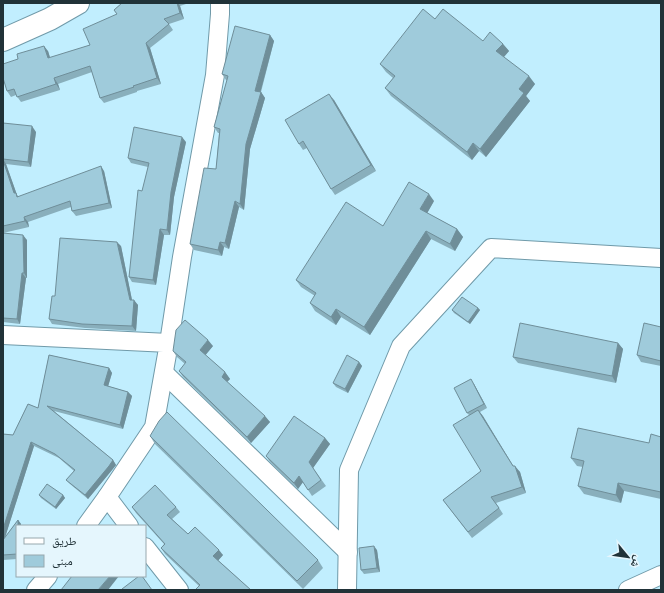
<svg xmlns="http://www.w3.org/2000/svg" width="664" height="593" viewBox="0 0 664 593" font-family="'Space Grotesk','Noto Naskh Arabic',sans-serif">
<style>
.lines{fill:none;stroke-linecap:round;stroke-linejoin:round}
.minor-casing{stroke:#709aa9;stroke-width:20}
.major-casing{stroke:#709aa9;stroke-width:24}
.minor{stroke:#fff;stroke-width:18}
.major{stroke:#fff;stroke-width:22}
.wall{fill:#89afbc}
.shaded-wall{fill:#6f8e99}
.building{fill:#9fcbdb;stroke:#6f8e99}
</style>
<rect width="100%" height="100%" fill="#c1eefe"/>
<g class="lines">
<g class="minor-casing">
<g id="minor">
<polyline points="3,335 169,343 154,427 107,497 86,526"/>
<polyline points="169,343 182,257 215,75 220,14 220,3"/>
<polyline points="164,373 348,552"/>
<polyline points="107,497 129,526"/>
<polyline points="145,547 179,590"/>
<polyline points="36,590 48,576"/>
<polyline points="347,590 349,470 401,346 491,248 661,258"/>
<polyline points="628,590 661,575"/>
</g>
</g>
<g class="major-casing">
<polyline id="major" points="3,40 50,19 78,3"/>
</g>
<use href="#minor" class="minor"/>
<use href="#major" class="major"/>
</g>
<g class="wall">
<polygon points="122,3 189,3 180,6 184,19 169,24 173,30 150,48 161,84 137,91 137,92 104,103 100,98 92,72 58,84 60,90 21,102 16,95 11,97 7,91 48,51 50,58 90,45 117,14 114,10"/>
<polygon points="435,19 483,41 503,44 509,51 504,57 535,84 526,96 530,101 486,157 479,151 472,160 391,96 385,88 393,78 386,72 380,64"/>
<polygon points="270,35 274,41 261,92 265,98 250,149 244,210 239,207 229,249 224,247 222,256 194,250 190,244 216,169 219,133 218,133 214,127 227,80 226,80 222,74"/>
<polygon points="334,100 376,171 335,195 331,189 307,148 303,150 299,144"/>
<polygon points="3,123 36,132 31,167 6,164 17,195 18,197 104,171 112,208 76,216 72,211 71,207 28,222 29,227 3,233"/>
<polygon points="186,142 174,197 170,235 164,235 156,285 132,282 129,277 148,167 131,163 128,158"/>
<polygon points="434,201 427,213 457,229 463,237 455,251 431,239 370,335 341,317 336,325 315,311 310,303 315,296 301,287 296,280 383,226"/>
<polygon points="3,233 27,240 27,278 26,278 20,324 3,322"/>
<polygon points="121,246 132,300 138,305 136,331 85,328 52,324 49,319 55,296"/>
<polygon points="478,308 480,310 470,324 454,313 452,310"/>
<polygon points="661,327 661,366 641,362 637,355"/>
<polygon points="618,343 623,349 616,383 518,363 513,357"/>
<polygon points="213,346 205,355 225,372 230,379 227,382 270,422 251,443 183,377 179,371 185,364 177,357 173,351"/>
<polygon points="49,355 109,368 112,373 108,386 128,392 132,396 123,429 54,411 113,460 116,465 112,470 88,499 70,484 66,480 74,471 59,458 34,446 5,537 18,520 21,524 21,526 17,526 17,559 3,560 3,434 13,435 28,404 38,408"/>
<polygon points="359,362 362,366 348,393 336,387 333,383"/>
<polygon points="474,384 487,408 480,412 513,466 520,472 526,493 496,503 503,514 472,538 443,500 481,471 469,415 467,413"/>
<polygon points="150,436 318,560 323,568 303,589 155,444"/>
<polygon points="661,437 661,499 624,491 621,503 584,494 578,486 583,467 577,466 571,458 649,443"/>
<polygon points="325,438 330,444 313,468 326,486 312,496 303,482 298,489 270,462 266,456"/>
<polygon points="39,495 63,495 65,498 56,509 41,498"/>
<polygon points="132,507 176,507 180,512 172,519 188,534 223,555 218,560 251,590 196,590 199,586 165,554 161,548 164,544 136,513"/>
<polygon points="377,550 380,572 364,574 361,570"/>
</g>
<g class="shaded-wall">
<polygon points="177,3 178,3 180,6 184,19 180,13"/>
<polygon points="270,35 274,41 259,97 255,91"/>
<polygon points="146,43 150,48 161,84 157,78"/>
<polygon points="503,44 509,51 502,59 496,51"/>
<polygon points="44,46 48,51 52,64 48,58"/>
<polygon points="529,76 535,84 526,96 530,101 486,157 480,149 519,89"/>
<polygon points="54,78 58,84 60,90 56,84"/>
<polygon points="261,92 265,98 250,149 244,210 240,204 246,144"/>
<polygon points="329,94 334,100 376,171 371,165"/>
<polygon points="32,126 36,132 31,167 28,162"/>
<polygon points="182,137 186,142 174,197 170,235 167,230 171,192"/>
<polygon points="473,143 479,151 472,160 467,152"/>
<polygon points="3,159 6,164 17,195 19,198 21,202 14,193"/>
<polygon points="101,166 104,171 112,208 109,203"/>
<polygon points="429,194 434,201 425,217 420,209"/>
<polygon points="235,201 239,207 229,249 225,243"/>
<polygon points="24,217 28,222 29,227 25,221"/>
<polygon points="160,229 164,235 156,285 153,280"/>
<polygon points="457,229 463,237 455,251 450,244"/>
<polygon points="426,231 431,239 370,335 364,327"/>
<polygon points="23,235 27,240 27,278 24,273"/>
<polygon points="117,242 121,246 133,305 130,300"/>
<polygon points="220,242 224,247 222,256 218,250"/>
<polygon points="22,273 26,278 20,324 17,319"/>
<polygon points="134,300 138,305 136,331 132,326"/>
<polygon points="478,308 480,310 470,324 468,322"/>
<polygon points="336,309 341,317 336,325 331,317"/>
<polygon points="208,340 213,346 204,357 200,350"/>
<polygon points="618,343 623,349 616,383 612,376"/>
<polygon points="359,362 362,366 348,393 345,389"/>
<polygon points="109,368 112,373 107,390 104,385"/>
<polygon points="225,372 230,379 226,383 222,377"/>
<polygon points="471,379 474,384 487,408 484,404"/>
<polygon points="128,392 132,396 123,429 120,425"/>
<polygon points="478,410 483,416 517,472 513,466"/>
<polygon points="265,416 270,422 251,443 247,437"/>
<polygon points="325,438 330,444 313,468 309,462"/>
<polygon points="31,442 34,446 3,544 3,529"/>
<polygon points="113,460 116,465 112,470 88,499 85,495"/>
<polygon points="515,466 520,472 526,493 522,487"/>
<polygon points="299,476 303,482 298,489 294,483"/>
<polygon points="618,483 624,491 621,503 616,495"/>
<polygon points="63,495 65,498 56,509 55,507"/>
<polygon points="18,520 21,524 21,526 18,526"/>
<polygon points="374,546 377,550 380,572 377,568"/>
<polygon points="219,550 223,555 217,562 213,556"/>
<polygon points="110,576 119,576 108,590 98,590"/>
</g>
<g class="building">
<polygon points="122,3 177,3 180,13 164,19 169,24 146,43 157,78 133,86 134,87 100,98 90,66 54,78 56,84 17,97 14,89 7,91 3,78 3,64 18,59 17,54 44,46 48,58 90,45 83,29 117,14 114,10"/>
<polygon points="423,9 435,19 443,9 483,41 490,32 503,44 496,51 529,76 519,89 524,93 480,149 473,143 467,152 385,88 395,76 380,64"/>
<polygon points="235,26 270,35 255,91 261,92 246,144 240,204 235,201 225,243 220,242 218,250 190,244 204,168 216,169 220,129 214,127 228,76 222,74"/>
<polygon points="329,94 371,165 331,189 303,141 299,144 285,120"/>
<polygon points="3,123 32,126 28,162 3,159"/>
<polygon points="134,127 182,137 171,192 167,230 160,229 153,280 129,277 138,190 142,191 149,163 128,158"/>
<polygon points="3,160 14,193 16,193 17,197 101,166 109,203 72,211 70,201 24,217 25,221 3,226"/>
<polygon points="409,182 429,194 420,209 457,229 450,244 426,231 364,327 336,309 331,317 310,303 316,293 296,280 346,202 383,226"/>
<polygon points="3,233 23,235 24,273 22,273 17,319 3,318"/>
<polygon points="60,238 117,242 130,300 134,300 132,326 82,324 49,319 52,296 55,296"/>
<polygon points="462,297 478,308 468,322 452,310"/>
<polygon points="185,320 208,340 200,350 225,372 222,377 265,416 247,437 179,371 186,362 173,351 176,330"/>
<polygon points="520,323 618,343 612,376 513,357"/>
<polygon points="644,323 661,327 661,361 637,355"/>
<polygon points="49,355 109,368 104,385 128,392 120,425 47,406 113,460 109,466 85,495 66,480 75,470 55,454 31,442 3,529 3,434 13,435 28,404 38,408"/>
<polygon points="347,355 359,362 345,389 333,383"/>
<polygon points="471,379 484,404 467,413 454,388"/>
<polygon points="478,410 513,466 515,466 522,487 491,497 499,508 468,532 443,500 481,471 453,425"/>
<polygon points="167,412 318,560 297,581 150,436 159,421"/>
<polygon points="294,416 325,438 309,462 321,480 308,490 299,476 294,483 266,456"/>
<polygon points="578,428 649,443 651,434 661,437 661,492 618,483 616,495 578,486 584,461 571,458"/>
<polygon points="47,484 63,495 55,507 39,495"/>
<polygon points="155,485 176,507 167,515 188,534 195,527 219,550 213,556 251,590 196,590 196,589 200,585 161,548 165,544 132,507"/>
<polygon points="18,520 18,526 17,526 17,554 3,555 3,540"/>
<polygon points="374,546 377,568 361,570 359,548"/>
<polygon points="72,576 110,576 98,590 61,590"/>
<polygon points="139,576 142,576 152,590 122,590 122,589"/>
</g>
<rect width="664" height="593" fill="none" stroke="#213238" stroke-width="8"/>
<rect x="16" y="525" width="130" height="52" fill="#e5f6fd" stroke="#97a8ae"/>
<rect x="24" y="538" width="20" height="6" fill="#ffffff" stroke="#97a8ae"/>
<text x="52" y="545" font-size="12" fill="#213238">طريق</text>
<rect x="24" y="555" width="20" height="12" fill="#9fcbdb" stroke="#97a8ae"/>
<text x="52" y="565" font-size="12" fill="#213238">مبنى</text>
<g transform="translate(628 557) rotate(119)" stroke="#e5f6fd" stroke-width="3" paint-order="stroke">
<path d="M0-3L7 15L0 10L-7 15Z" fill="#213238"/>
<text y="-6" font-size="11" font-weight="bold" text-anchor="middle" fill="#213238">ش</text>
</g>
</svg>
